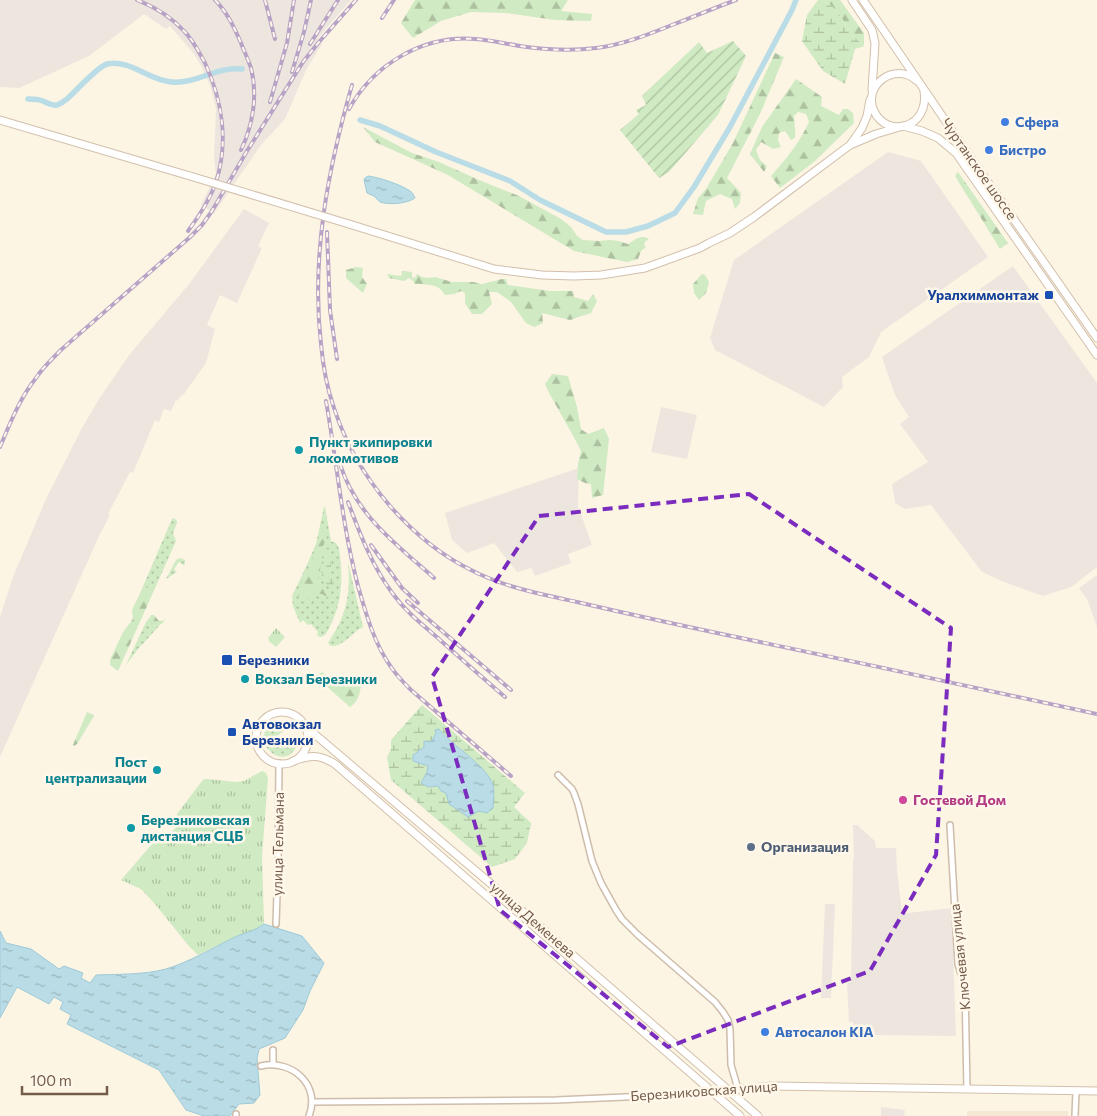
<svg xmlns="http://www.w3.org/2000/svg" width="1097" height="1116" viewBox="0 0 1097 1116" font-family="Commissioner,sans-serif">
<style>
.residential{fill:#f4e7d3}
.industrial{fill:#ece6df}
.grass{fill:url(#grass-dots)}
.forest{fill:url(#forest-firs)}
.wetland{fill:url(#wetland-marsh);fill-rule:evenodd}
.park{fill:url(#park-tufts)}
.garden{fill:url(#garden-furrows)}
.water{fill:url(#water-ripples);stroke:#9fcad7}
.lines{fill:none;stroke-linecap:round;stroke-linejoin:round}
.canal{stroke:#b9dce6;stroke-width:5.5}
.street-casing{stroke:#cebdab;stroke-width:8}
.secondary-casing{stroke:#d3bfab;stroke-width:9}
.street{stroke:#fff;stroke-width:5}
.secondary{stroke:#fff;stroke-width:7}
.rail-casing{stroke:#b8a3c6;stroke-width:4}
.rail{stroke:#fff8ea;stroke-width:2;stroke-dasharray:5.5;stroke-linecap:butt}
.secondary-bridge-casing{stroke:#d3bfab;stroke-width:9;stroke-linecap:butt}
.secondary-bridge{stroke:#fff;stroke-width:7}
.marked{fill:none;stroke:#7b2cbf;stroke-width:4;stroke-dasharray:10 6;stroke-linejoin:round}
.shop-dot{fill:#3f7fe0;stroke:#fff8ea;stroke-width:2}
.transit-dot{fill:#1a4fb4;stroke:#fff8ea;stroke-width:2}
.culture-dot{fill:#0f9aa8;stroke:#fff8ea;stroke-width:2}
.hotel-dot{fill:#d1479c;stroke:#fff8ea;stroke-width:2}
.service-dot{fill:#5c6f8a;stroke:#fff8ea;stroke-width:2}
.labels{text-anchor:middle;stroke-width:5;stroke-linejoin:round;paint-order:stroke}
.shop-label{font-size:14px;font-weight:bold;fill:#366cbe;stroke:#fff8ea;text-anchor:start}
.street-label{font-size:14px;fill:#755c4a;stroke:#fff8ea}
.transit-label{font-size:14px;font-weight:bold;fill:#164399;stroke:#fff8ea;text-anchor:start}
.culture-label{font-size:14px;font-weight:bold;fill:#0d838f;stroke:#fff8ea;text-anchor:start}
.hotel-label{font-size:14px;font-weight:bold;fill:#b23c85;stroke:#fff8ea;text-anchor:start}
.service-label{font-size:14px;font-weight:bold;fill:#4e5e75;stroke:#fff8ea;text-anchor:start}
</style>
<defs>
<pattern id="grass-dots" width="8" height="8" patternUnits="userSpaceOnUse" patternTransform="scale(1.25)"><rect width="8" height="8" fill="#d0eac3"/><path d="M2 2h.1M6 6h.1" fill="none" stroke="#adc1a0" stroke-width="1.8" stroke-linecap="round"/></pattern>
<pattern id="forest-firs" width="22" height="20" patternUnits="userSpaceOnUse" patternTransform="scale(1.25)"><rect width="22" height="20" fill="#d0eac3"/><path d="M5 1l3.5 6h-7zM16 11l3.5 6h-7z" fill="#adc1a0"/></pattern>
<pattern id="wetland-marsh" width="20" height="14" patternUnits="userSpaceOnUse" patternTransform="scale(1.25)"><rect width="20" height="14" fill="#d0eac3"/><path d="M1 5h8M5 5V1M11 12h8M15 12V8" fill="none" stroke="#adc1a0"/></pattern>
<pattern id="park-tufts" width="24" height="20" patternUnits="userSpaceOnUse" patternTransform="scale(1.25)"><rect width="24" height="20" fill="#d0eac3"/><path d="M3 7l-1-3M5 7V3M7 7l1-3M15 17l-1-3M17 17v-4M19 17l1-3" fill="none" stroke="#adc1a0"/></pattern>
<pattern id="garden-furrows" width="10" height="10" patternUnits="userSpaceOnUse" patternTransform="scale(1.25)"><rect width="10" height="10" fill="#d0eac3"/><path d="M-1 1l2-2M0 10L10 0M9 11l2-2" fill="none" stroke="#adc1a0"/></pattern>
<pattern id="water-ripples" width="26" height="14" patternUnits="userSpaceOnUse" patternTransform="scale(1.25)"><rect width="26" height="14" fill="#b9dce6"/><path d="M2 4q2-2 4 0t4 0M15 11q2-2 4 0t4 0" fill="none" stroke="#9bb6bc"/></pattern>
</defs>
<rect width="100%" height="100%" fill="#fcf5e4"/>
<rect class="residential" x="967" y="1111" width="101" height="5"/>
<g class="industrial">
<polygon points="0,0 351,0 318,38 322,44 306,70 285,119 261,145 214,213 201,205 216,174 214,156 216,109 210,85 199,62 194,54 170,26 166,29 144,14 89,56 19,88 0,87"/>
<polygon points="888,152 921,161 988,257 881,332 869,357 842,377 843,387 824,407 715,350 710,338 734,260"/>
<polygon points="244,209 269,223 258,246 262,248 237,303 220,295 207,325 215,329 206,363 184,394 179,398 178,401 176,400 171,411 164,409 159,422 155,420 133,473 130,472 108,514 110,515 99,536 0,757 0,617 13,577 46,499 82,428 99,399 130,354 189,284"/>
<polygon points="1013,266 1097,383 1097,567 1071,587 1043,596 1004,582 982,572 931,505 905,509 895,503 892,484 928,462 900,424 909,417 895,395 882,357"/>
<polygon points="661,407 697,415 687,459 651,452"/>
<polygon points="579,468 578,506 592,545 568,554 571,563 535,576 531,568 517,572 494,543 467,553 452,540 445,513"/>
<polygon points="1097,575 1097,627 1087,599 1079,588"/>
<polygon points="853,825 857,825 875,841 876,848 896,848 897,870 902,914 916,912 952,908 954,943 953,952 956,1036 876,1035 848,1036 848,1026 854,1026 853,1022 849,1022 847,983 851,982 853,862 854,856"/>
<polygon points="825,904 835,904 831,998 821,998"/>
<polygon points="881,1107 905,1110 904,1116 881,1116"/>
</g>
<g class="grass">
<path d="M324 507H325L331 541 336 543 339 548C343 574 343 602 330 626 327 632 326 636 320 637L317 635 318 632 311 624 308 625 303 620 300 623 293 606 292 596 305 569 316 544Z"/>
<polygon points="174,518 177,521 177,523 173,533 176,541 156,586 153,585 141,591 172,519"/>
<polygon points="180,558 185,560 185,564 184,565 179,562 174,569 177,572 166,579 176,560"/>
<path d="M348 562 363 627C351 633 345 646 331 646L328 643C332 636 337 629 340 622 349 602 350 583 348 562Z"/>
<polygon points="151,615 149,618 156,627 160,625 139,648 126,665 146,622"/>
<path d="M277 722 284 730 273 740 280 748 291 739 297 745C285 776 242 737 277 722Z"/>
</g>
<g class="forest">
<polygon points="415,0 568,0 561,11 592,14 591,21 555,20 506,13 471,12 441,21 413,38 401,23"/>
<polygon points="825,0 840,0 864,33 864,46 852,35 838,12"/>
<polygon points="775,53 784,57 760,114 727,178 741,193 740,203 735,209 732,199 720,194 706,201 703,215 693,214 698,198 706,189 733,143"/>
<path d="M796 79 822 97 821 106 839 115 843 109H848L853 113 854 123 815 161 780 188 771 176C786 159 800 142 809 122L806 114 798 112 794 116C794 124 796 131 795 138L791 140 785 131 779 133 778 140 781 147 773 149 761 142 756 150 760 160 767 166 764 172 750 154 762 127Z"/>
<path d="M363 127 412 153 439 162 479 180 519 196 561 219 571 227 577 236 583 240 599 241 610 240 619 241 628 244C636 240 639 234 649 239L645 242 644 245 646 247 641 251 638 259 627 262 574 251 448 175 375 142Z"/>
<polygon points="958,172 1008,243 1000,249 955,176"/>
<polygon points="356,267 363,268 362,277 367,284 363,293 346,278 346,270"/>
<path d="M402 271 412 272V277L415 278 417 274 422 277 429 278 435 277 452 282H473L482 284 502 279H506L508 285 550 291H573L574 297 588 301 593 294 597 301 591 313 570 320 542 313 543 323 534 327 526 323 511 302 497 292H489L492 304 482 314H472L465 303V293L461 291 454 294 445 295C438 283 428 285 415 284L412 280 409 278 404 281 389 278 387 274 401 276Z"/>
<polygon points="702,274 705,275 709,282 706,293 699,300 694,293 693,284"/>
<polygon points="552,374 568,376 577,407 581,429 588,434 604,428 609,439 603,495 592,498 591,484 585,483 577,479 578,464 581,451 576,441 548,391 545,384"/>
<path d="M325 521C325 527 328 537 325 543 323 548 319 548 317 553L322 561 318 578 319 584 331 593 332 598H329C307 584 314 603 300 599L298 595 299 589 306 574 317 546Z"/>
<polygon points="153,585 156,586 118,671 110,665 110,660 123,632 133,619 132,610 134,606 141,591"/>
<polygon points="151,615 154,615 159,621 163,621 166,618 163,623 156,627 149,620"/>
<path d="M322 672 338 683 345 679 358 681 361 685C360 694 358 702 350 707L318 679V675Z"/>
<polygon points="87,712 94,715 94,716 77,744 74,746 73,745"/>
</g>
<g class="wetland">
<polygon points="818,0 825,0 838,12 852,35 864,46 855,49 845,84 823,71 802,41 807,15"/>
<polygon points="327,538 331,559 331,578 333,582 335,592 321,579 324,564 320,552"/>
<path d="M422 705 525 793 514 807 531 823 527 843 515 859 492 867 391 780 387 757 391 749V740ZM439 729 475 762 490 778 438 786 428 787 421 783 427 772 428 766 413 761V755L431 742Z"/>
</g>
<g class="park">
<polygon points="276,628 285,637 276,647 269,641 268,638"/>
<polygon points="262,771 266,773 268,778 262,856 264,924 258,929 242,934 198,955 188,945 155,904 141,889 121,880 152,844 163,842 178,825 177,814 202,781 204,779 207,779 237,782 244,781"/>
</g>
<polygon class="garden" points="733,41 746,56 718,115 669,172 659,178 620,130 639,114 636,110 646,105 642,96 699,42 707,53"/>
<g class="water">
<path d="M368 176C378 177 402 185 410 191 413 193 413 194 415 198 406 204 390 205 380 202L374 196 367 193 364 180 365 178Z"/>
<path d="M439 729C453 746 487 766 493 785 495 792 493 801 493 808L487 813 479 811 468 817 449 804 446 793 441 791 438 786 428 787 421 783 427 772 428 766 413 761V755L424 747V741L431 742 436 733 435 730Z"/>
<path d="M264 924 302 936 324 963 310 991 303 1010 285 1038 259 1049 257 1059 260 1095 254 1103 239 1104 230 1116H204L186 1110 159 1070 67 1024 71 1015 60 1009 63 1002 54 997 49 1004 17 987 0 1018V931L6 943 31 949 59 969 64 966 83 973 81 978 90 983 96 975C119 974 143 975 166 969 189 962 211 949 233 938 243 933 255 931 264 924Z"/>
</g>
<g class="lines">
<g class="canal">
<path d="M28 99C33 99 38 99 43 101 48 103 51 106 57 105 61 104 64 101 67 99 76 91 97 67 107 64 130 59 150 81 172 82 197 84 217 66 242 69"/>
<polyline points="360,120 380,126 436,152 510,181 540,200 606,232 626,232 648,226 675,213 694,187 730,127 792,10 796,0"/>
</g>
<g class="street-casing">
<g id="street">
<polyline points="558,775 572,789 574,793 578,804 592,861 601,883 616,910 622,919 638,935 715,1002 723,1012 728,1020 730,1029 731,1065 738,1089"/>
<polyline points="950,825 958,964 965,987 967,1089"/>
<polyline points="276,924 278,863 279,763"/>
<polyline points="273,1064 273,1050"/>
<path d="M261 1066C292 1059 321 1085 309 1116"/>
<polyline points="312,1102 556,1100 694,1094 712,1092"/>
<polyline points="236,1114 236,1116"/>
<polyline points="1075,1116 1076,1091"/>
</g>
</g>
<g class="secondary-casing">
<g id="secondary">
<polyline points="852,0 872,30 875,43 872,90"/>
<polyline points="863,0 964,148 1097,338"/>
<path d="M916 80C895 62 862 85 874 111 887 139 930 128 924 91"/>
<polyline points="0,120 190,176"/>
<polyline points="850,145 862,128 867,116 870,100"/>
<polyline points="349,224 494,269 542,275 574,276 601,275 645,268 700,248 709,243 730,233 754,217 850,145 876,134 903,126 922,131 938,138 956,153 1097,355"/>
<circle cx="282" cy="738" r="26"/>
<polyline points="305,726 490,883 758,1116"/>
<path d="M293 761C311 755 319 754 335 764L740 1116"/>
<polyline points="712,1092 771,1086 1097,1091"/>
</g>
</g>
<use href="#street" class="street"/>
<use href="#secondary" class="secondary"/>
<g class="rail-casing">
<g id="rail">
<path d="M137 0C155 7 171 17 184 31 193 40 199 52 205 63 222 100 229 142 216 182 210 200 199 216 188 231"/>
<path d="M215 0C227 12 234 27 241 43 244 51 248 59 251 68 258 95 253 125 241 150"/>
<polyline points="265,0 275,39"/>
<polyline points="382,18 394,0"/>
<polyline points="310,44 338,0"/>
<polyline points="292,72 304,32 311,0"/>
<path d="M352 85C328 169 311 256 321 344 323 366 327 388 334 408 346 445 365 477 390 506 412 531 439 554 469 569 503 587 540 594 577 602 624 613 670 623 717 633 844 659 970 687 1097 714"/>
<polyline points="270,102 287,43 294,0"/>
<path d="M349 109C374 64 423 35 475 39 493 40 510 45 527 47 550 50 573 51 596 48 622 45 647 35 672 25 693 17 714 8 736 0"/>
<polyline points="327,232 330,310 337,359"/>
<path d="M326 401C337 463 342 525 358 586 366 614 374 643 391 667 397 676 404 683 411 690L511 776"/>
<path d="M0 447C10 423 20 398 36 378 43 367 53 358 62 349L189 238 202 225 212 211 247 151 303 62 319 42 356 0"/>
<path d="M340 464C356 515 396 544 434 578"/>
<path d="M348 502C360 534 372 566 393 594 406 612 423 625 439 639 461 659 483 678 505 697"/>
<polyline points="371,545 402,588 418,603"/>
<polyline points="407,601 511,690"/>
</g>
</g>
<use href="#rail" class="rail"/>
<g class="secondary-bridge-casing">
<polyline id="secondary-bridge" points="190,176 349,224"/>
</g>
<use href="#secondary-bridge" class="secondary-bridge"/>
</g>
<path class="marked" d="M749 494 951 628 936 855 870 971 668 1047 500 910 432 677 539 516Z"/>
<g class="shop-dot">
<circle cx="1005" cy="122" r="5"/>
<circle cx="989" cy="150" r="5"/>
<circle cx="765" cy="1032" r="5"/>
</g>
<g class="transit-dot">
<rect x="1044" y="290" width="10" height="10" rx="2.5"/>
<rect x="221" y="654" width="12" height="12" rx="2.5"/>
<rect x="227" y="727" width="10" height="10" rx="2.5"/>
</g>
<g class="culture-dot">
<circle cx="299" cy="450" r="5"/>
<circle cx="245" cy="679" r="5"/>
<circle cx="157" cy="770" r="5"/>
<circle cx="131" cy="828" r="5"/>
</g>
<circle class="hotel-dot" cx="903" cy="800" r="5"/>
<circle class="service-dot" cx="751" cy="847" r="5"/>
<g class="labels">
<g class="shop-label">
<text x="1015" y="127">Сфера</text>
<text x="999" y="155">Бистро</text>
<text x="775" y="1037">Автосалон KIA</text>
</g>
<g class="street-label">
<text transform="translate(979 169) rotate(55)" y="5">Чуртанское шоссе</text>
<text transform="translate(278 844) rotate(-89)" y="5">улица Тельмана</text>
<text transform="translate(533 920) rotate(41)" y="5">улица Деменева</text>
<text transform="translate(960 957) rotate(-96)" y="5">Ключевая улица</text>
<text transform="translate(704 1091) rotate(-4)" y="5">Березниковская улица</text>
</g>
<g class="transit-label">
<text x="1039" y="300" text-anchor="end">Уралхиммонтаж</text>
<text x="238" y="665">Березники</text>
<text x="242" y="729">Автовокзал<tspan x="242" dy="16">Березники</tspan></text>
</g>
<g class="culture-label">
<text x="309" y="447">Пункт экипировки<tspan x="309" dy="16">локомотивов</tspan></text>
<text x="255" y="684">Вокзал Березники</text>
<text x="147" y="767" text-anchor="end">Пост<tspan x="147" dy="16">централизации</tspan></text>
<text x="141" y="825">Березниковская<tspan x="141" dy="16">дистанция СЦБ</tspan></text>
</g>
<g class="hotel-label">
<text x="913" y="805">Гостевой Дом</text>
</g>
<g class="service-label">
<text x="761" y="852">Организация</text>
</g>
</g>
<path d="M22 1086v8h85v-8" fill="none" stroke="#755c4a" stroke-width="2.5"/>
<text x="30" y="1086" font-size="15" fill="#755c4a" stroke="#fff8ea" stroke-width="4" paint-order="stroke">100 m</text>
</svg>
